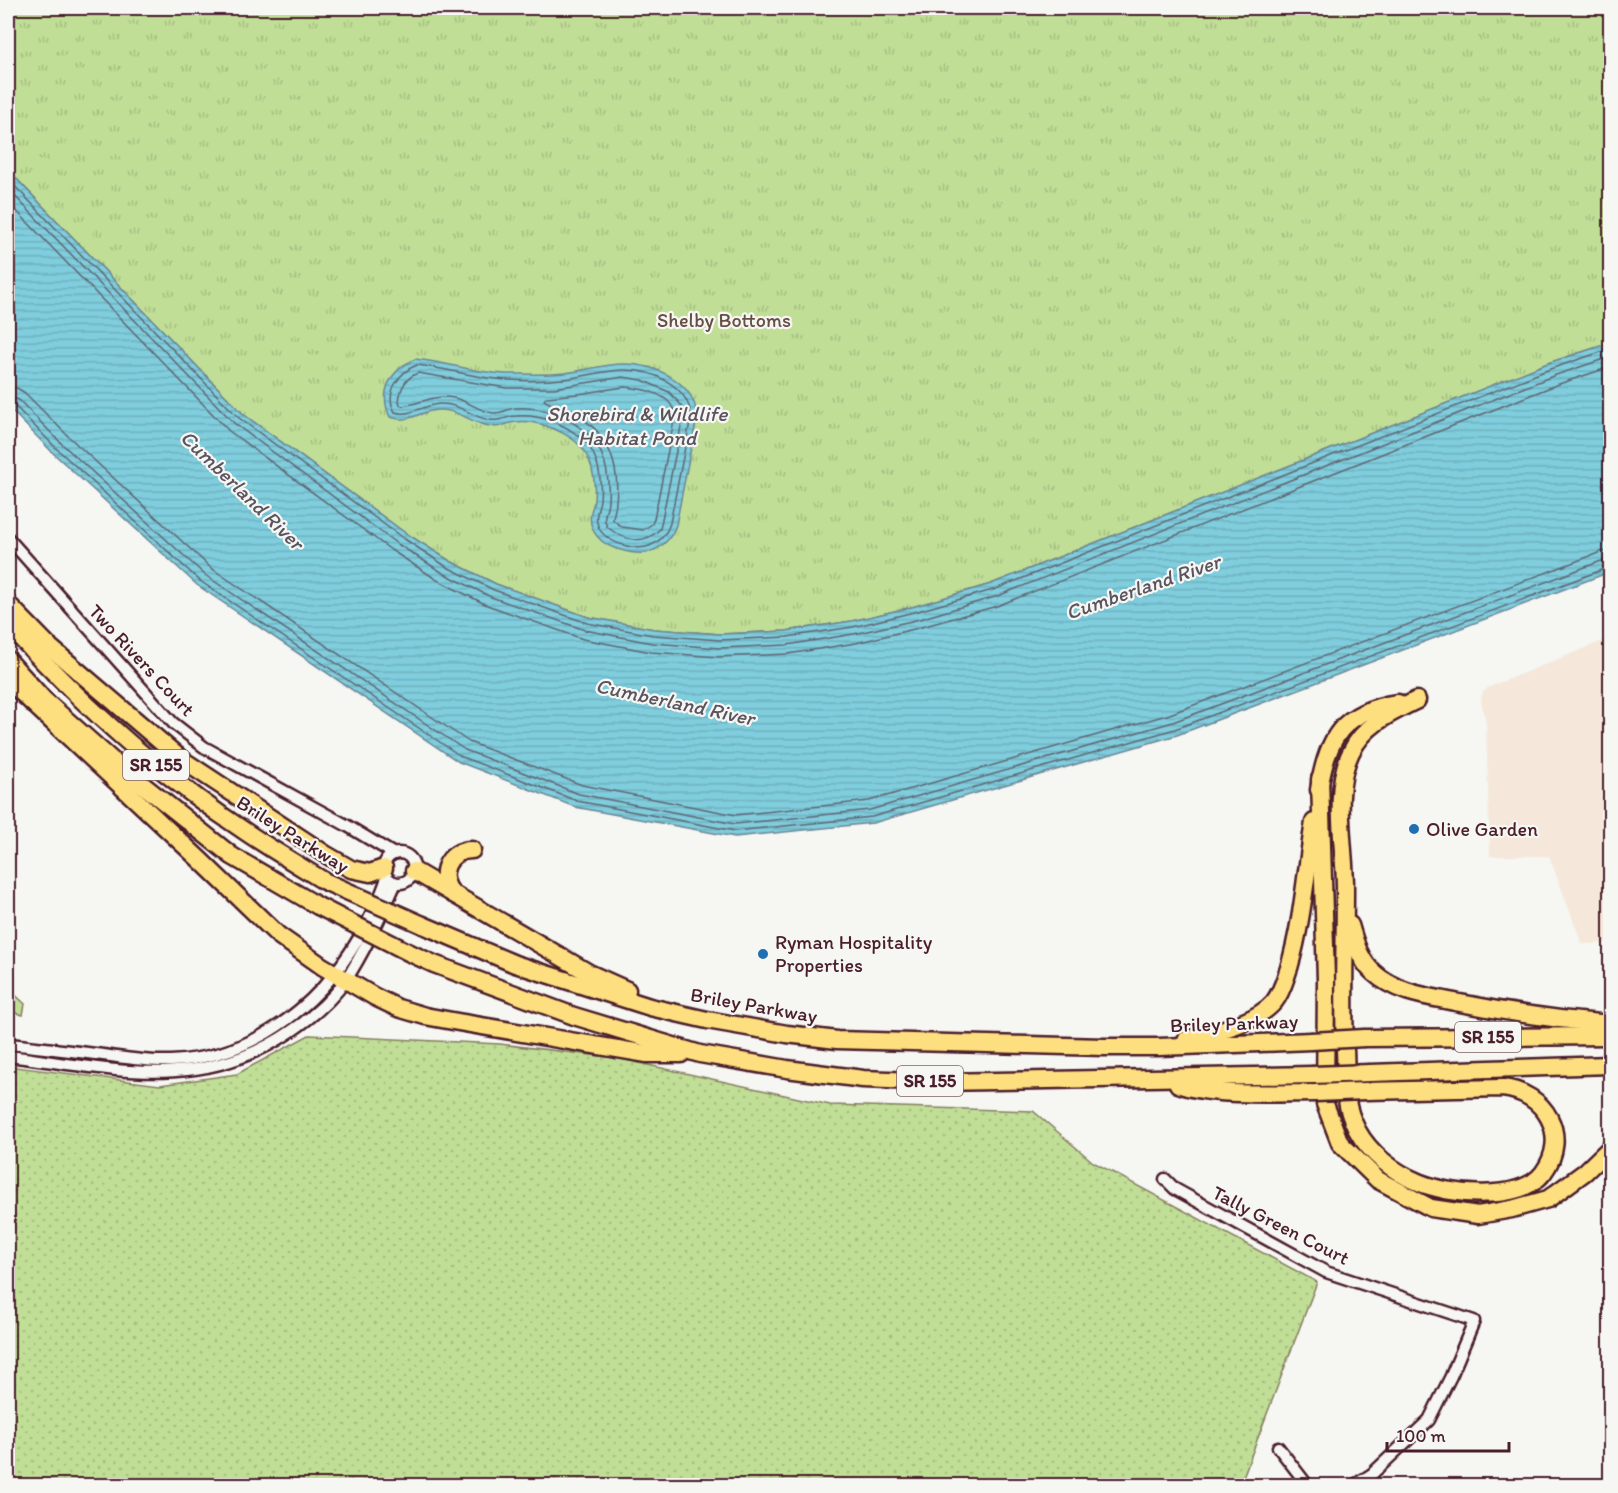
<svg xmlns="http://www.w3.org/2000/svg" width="1618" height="1493" viewBox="0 0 1618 1493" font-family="Itim,sans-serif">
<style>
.built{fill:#f5e8da}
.grass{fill:url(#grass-dots);stroke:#857e60;stroke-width:1.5}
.park{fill:url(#park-tufts);stroke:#857e60;stroke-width:1.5}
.pitch{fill:#c0de96;stroke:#857e60;stroke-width:1.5}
.water{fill:url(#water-rules);stroke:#6a8796;stroke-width:1.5}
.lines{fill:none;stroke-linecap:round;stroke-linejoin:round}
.shore{stroke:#5f6572;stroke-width:1.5}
.minor-casing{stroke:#4a1f2b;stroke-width:15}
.highway-casing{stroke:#4a1f2b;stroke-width:21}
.minor{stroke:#f6f6f2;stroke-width:10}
.highway{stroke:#fedf80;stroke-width:16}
.highway-bridge-casing{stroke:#4a1f2b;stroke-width:21;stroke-linecap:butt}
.highway-bridge{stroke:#fedf80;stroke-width:16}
.poi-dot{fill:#1f6fb2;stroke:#f6f6f2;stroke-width:2}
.labels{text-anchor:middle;stroke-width:4.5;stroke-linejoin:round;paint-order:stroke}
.shield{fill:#f6f6f2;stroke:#7e6067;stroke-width:1.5}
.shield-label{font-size:18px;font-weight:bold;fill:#4a1f2b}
.park-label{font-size:20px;fill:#684f46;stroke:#f6f6f2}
.street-label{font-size:20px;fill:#4a1f2b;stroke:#f6f6f2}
.poi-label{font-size:20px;fill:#4a1f2b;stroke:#f6f6f2;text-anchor:start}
.water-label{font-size:21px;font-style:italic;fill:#5a5360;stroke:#f6f6f2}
</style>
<defs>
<pattern id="grass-dots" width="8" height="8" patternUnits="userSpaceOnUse" patternTransform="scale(1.5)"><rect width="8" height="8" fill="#c0de96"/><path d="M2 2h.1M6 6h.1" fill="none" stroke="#a6be81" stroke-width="1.8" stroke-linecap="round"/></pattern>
<pattern id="park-tufts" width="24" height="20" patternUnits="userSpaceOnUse" patternTransform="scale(1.5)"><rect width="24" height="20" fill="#c0de96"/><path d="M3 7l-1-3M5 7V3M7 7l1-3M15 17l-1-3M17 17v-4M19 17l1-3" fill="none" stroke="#a6be81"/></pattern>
<pattern id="water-rules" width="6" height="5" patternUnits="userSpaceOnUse" patternTransform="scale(1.5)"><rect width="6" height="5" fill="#7fcddd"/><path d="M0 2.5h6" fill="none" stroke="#6fb0be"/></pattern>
</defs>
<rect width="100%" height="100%" fill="#f6f6f2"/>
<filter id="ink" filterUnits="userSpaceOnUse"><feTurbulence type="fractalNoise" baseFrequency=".0167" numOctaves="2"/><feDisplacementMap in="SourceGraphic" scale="12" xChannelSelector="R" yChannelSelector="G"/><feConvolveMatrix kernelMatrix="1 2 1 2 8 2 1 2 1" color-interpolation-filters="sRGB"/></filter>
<g filter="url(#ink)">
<polygon class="built" points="1610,638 1610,943 1582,944 1549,856 1490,856 1486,723 1481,700 1483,692 1489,687"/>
<polygon class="grass" points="309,1035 500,1044 616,1058 830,1105 1033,1111 1093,1162 1317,1282 1240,1485 8,1485 8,1066 160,1085 237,1074"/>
<polygon class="park" points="8,8 1610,8 1610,343 1548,363 991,584 912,607 852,621 786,631 720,634 654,629 588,617 496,584 450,561 404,532 243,414 8,170"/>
<polygon class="pitch" points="8,988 25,1004 23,1015 8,1011"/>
<g class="water">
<polygon points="8,170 243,414 404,532 450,561 496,584 588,617 654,629 720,634 786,631 852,621 912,607 991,584 1548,363 1610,343 1610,572 1177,735 873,823 735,837 575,807 459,762 197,585 53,453 8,407"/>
<path d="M415 359C447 362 478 374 510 374 528 374 547 375 565 373 584 371 604 364 623 364 656 364 695 382 697 417L676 525C672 537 664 546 652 551 643 555 631 553 621 550 603 546 587 532 591 512 592 508 594 504 594 499 596 478 592 455 575 441 561 430 534 419 516 422 504 423 501 430 485 425 468 421 457 409 438 410 417 411 412 424 390 417 378 391 391 370 415 359Z"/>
</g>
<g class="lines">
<g class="shore">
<polyline points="8,179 239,418 400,536 447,567 494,590 587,623 653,635 720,640 787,637 853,627 914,612 993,590 1550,369 1610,349"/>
<polyline points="8,189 235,424 396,543 443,573 491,597 585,630 652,643 720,648 787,645 854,634 916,620 995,597 1553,376 1610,357"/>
<polyline points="8,202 229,431 391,550 439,581 487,605 583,639 651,652 719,657 788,654 856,643 918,628 997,606 1556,385 1610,367"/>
<path d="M417 365C447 368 477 379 508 380 526 381 545 381 563 379 583 377 602 371 622 370 651 369 689 385 691 417L670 523C667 533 660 542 649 546 633 552 600 541 597 522 595 514 599 507 600 500 602 477 598 452 580 437 563 423 539 414 516 416 506 416 503 422 490 420 472 418 461 403 439 404 424 405 409 417 395 412 384 393 399 372 417 365Z"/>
<path d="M418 373 506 388H554L623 377 642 380 669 392 682 406 683 417 660 529C643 546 625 541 607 527 602 517 607 511 608 501 609 486 608 469 602 455 589 424 548 405 515 408 506 409 502 414 493 413 479 411 468 401 454 398 432 394 421 404 401 406L399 402C400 388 405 378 418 373Z"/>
<polyline points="8,387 17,388 25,393 69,437 211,568 469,742 582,785 736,815 869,801 1170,714 1601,552 1610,551"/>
<path d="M624 387C640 388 669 393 674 411 675 416 673 421 673 426L654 519 652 524 643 530 622 527 613 520C613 514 616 509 616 502 620 466 609 434 577 415 568 409 550 405 544 400L547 397 578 394Z"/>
<polyline points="8,396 19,400 62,444 205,575 465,750 579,794 735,824 870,810 1173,722 1604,560 1610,560"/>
<polyline points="8,403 14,405 57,449 200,581 462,757 577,801 735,831 872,817 1175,729 1610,567"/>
</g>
<g class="minor-casing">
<g id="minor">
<polyline points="8,538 173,723 204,747 346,825 394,854"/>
<circle cx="399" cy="868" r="15"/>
<path d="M8 1044C39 1047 71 1051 103 1055 125 1058 148 1062 171 1061 260 1057 328 999 367 923 374 908 383 893 387 877"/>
<path d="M8 1056C108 1068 199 1094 290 1032 311 1018 331 1001 346 980 366 949 381 915 396 883"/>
<polyline points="1165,1179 1175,1189 1326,1272 1474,1321 1451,1376 1429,1420 1372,1474 1353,1486"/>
<polyline points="1278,1447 1308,1486"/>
</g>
</g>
<g class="highway-casing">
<g id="highway">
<polyline points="8,604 51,648 181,759 325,854 351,869 370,873 384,868"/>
<path d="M8 624C79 702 158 774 246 832 271 849 298 865 324 881"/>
<polyline points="8,660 44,700 114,762 232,856 318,906"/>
<polyline points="8,680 198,858 278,935 322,966 375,997 398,1008 425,1016 458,1022 647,1054 681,1054"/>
<polyline points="1320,779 1326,980 1325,1104 1340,1143 1378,1180 1431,1208 1478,1215 1512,1209 1548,1199 1585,1172 1610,1148"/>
<path d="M1319 790C1327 737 1343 711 1398 703"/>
<polyline points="414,871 589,973 627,990"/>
<path d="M453 894C436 876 447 850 472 850"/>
<polyline points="423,925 515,964 650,1007 707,1020 787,1034 837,1040 1104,1047 1159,1047 1311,1041"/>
<path d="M1350 925C1355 942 1360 961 1374 973 1397 994 1432 997 1460 1003 1510 1013 1560 1020 1610 1024"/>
<polyline points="410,953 434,964 574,1016 700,1054 787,1069 863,1079 939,1082 1312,1075"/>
<polyline points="1365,1038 1610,1036"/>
<path d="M1186 1040C1213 1032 1255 1024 1274 1002 1282 992 1285 979 1289 968 1303 920 1306 870 1314 822"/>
<polyline points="1370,1073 1610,1065"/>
<path d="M1178 1084C1213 1097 1276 1093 1315 1093"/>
<path d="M1366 1091 1502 1088C1545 1092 1571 1136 1543 1173 1520 1203 1448 1195 1418 1182 1394 1172 1370 1154 1357 1130 1353 1122 1348 1109 1347 1100 1345 1084 1346 1066 1345 1050 1343 996 1345 941 1345 887 1345 846 1332 790 1351 752 1365 724 1391 713 1417 700"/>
</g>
</g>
<use href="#minor" class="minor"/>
<use href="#highway" class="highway"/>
<g class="highway-bridge-casing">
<g id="highway-bridge">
<polyline points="324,881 423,925"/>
<polyline points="318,906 410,953"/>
<polyline points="1311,1041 1365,1038"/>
<polyline points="1312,1075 1370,1073"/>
<polyline points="1315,1093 1366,1091"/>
</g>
</g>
<use href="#highway-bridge" class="highway-bridge"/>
</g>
</g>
<g class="poi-dot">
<circle cx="1414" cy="829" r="6"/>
<circle cx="763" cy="954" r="6"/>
</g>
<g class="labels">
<g class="shield">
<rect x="123" y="750" width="66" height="30" rx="4.5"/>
<rect x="1455" y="1022" width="66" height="30" rx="4.5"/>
<rect x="897" y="1066" width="66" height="30" rx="4.5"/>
</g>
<g class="shield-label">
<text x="156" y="771">SR 155</text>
<text x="1488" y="1043">SR 155</text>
<text x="930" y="1087">SR 155</text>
</g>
<g class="park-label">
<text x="724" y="327">Shelby Bottoms</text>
</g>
<g class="street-label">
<text transform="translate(142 660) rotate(47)" y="7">Two Rivers Court</text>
<text transform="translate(293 834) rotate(32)" y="7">Briley Parkway</text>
<text transform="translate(754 1005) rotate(10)" y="7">Briley Parkway</text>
<text transform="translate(1234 1023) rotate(-2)" y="7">Briley Parkway</text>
<text transform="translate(1281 1225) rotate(27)" y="7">Tally Green Court</text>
</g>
<g class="poi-label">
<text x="1426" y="836">Olive Garden</text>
<text x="775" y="949">Ryman Hospitality<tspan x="775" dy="23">Properties</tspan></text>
</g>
<g class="water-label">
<text x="637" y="421">Shorebird &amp; Wildlife<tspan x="637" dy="24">Habitat Pond</tspan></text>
<text transform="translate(242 490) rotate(44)" y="7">Cumberland River</text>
<text transform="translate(1143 587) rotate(-19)" y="7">Cumberland River</text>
<text transform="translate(675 702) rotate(12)" y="7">Cumberland River</text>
</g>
</g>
<rect width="1618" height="1493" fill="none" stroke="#f6f6f2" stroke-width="30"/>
<rect x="15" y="15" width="1588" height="1463" fill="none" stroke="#4a1f2b" stroke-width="2" filter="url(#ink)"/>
<path d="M1387 1442v9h122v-9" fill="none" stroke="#4a1f2b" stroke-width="3"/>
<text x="1396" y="1442" font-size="18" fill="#4a1f2b" stroke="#f6f6f2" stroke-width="4.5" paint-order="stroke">100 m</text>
</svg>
